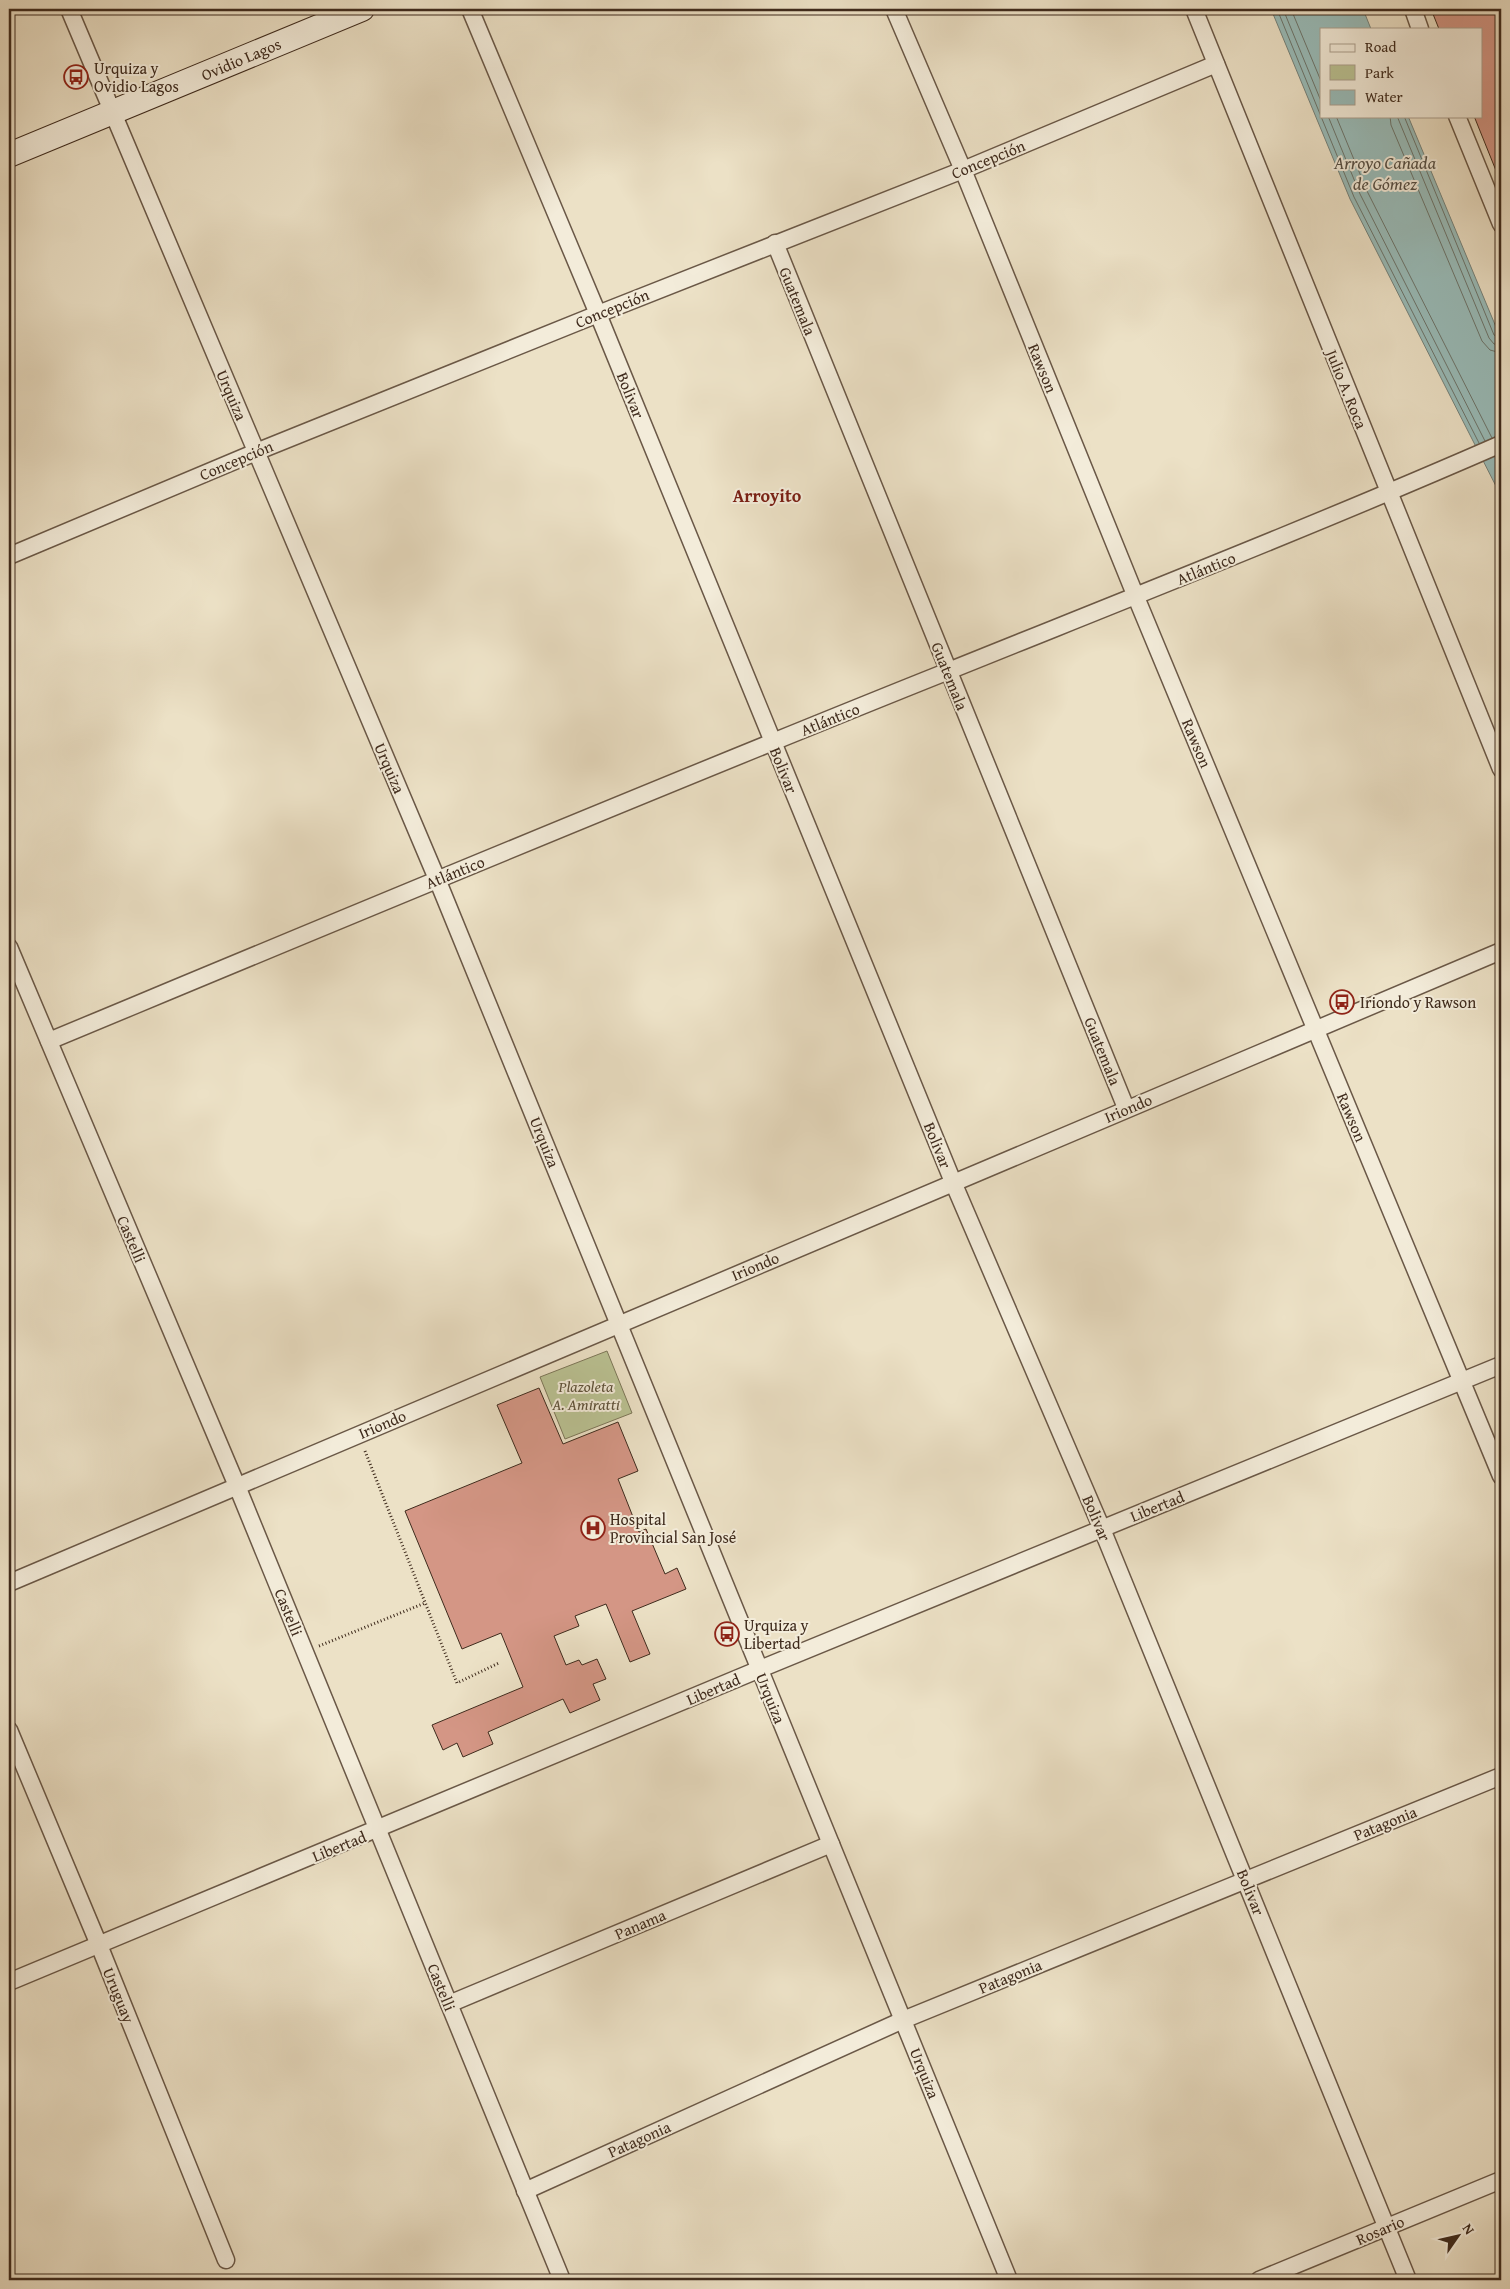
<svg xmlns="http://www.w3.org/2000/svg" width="1510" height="2289" viewBox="0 0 1510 2289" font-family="'Gentium Book Plus',serif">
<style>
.green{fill:#bac293;stroke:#7c7658}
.water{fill:#99bcb9;stroke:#75827b}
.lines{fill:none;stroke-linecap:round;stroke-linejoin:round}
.shore{stroke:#6c746b;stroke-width:1}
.building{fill:#d49685;stroke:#3f2b1d}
.minor-casing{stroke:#6a5847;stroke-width:19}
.secondary-casing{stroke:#3f2b1d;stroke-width:26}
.path{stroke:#3f2b1d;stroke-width:3;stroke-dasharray:1 2.5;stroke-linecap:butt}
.minor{stroke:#f3ecda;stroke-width:16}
.secondary{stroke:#f3ecda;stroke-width:24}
.labels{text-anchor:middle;stroke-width:4;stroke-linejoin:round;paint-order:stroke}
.street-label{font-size:16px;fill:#3f2b1d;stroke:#f3ecda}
.poi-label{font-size:16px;fill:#3f2b1d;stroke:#f3ecda;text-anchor:start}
.park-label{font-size:16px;font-style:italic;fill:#5e513a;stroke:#f3ecda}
.water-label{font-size:18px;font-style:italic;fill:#564f44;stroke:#f3ecda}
.neighbourhood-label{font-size:18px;font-weight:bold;fill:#7a1f14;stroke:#f3ecda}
</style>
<rect width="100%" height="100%" fill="#ece1c6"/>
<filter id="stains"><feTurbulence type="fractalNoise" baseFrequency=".004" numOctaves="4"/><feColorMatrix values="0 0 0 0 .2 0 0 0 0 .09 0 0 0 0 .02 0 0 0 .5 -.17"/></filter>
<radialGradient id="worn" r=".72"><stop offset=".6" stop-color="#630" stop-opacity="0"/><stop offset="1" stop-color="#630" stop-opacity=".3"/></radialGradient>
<polygon class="green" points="607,1351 632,1413 565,1439 540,1377"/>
<polygon class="water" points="1271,9 1363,9 1371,29 1321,29 1321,116 1408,116 1501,339 1501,496 1350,199"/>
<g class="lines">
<g class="shore">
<polyline points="1277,9 1354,197 1479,443"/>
<polyline points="1283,9 1321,101"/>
<polyline points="1291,9 1321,81"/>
<polyline points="1328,116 1360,194 1485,441"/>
<polyline points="1336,116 1367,191 1492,438"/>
<polyline points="1390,116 1391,125 1482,341 1490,350 1501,353"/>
<polyline points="1397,116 1489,338 1494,344 1501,345"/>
<polyline points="1404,116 1494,335 1501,339"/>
</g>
</g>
<g class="building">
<polygon points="1431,9 1501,9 1501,183 1474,116 1481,116 1481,29 1439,29"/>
<polygon points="539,1388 563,1444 618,1422 638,1471 618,1479 639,1532 646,1529 665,1574 677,1568 686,1589 632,1611 650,1654 630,1662 606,1604 575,1616 579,1626 554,1636 566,1665 579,1660 582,1665 597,1659 606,1679 593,1684 600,1700 570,1713 563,1699 488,1732 493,1744 463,1757 457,1743 443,1750 432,1725 523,1687 501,1633 462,1649 405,1511 522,1463 497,1405"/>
</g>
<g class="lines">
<g class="minor-casing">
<g id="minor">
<polyline points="69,9 437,879 1009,2280"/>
<polyline points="470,9 598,314 953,1182 1102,1529 1408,2280"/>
<polyline points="894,9 963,170 1136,597 1501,1476"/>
<polyline points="1194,9 1501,769"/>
<polyline points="1413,9 1420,29"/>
<polyline points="1457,116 1501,224"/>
<polyline points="775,243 1126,1108"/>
<polyline points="9,556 256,452 598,314 963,170 1216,64"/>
<polyline points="9,947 237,1486 562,2280"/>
<path d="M49 1041C347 917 646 792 946 672 1132 597 1318 524 1501 444"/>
<polyline points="9,1583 1501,951"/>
<polyline points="9,1730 99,1945 226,2260"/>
<polyline points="9,1982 760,1669 1501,1365"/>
<polyline points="449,2004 831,1844"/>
<polyline points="525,2191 903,2020 1501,1776"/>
<polyline points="1259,2280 1501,2180"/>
</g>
</g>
<g class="secondary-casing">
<polyline id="secondary" points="9,155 362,9"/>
</g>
<g class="path">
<polyline points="365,1451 457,1683 499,1663"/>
<polyline points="319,1646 425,1603"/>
</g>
<use href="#minor" class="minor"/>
<use href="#secondary" class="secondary"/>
</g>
<defs>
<g id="bus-ring" transform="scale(1.25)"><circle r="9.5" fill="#f3ecda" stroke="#8f2418" stroke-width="1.5"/><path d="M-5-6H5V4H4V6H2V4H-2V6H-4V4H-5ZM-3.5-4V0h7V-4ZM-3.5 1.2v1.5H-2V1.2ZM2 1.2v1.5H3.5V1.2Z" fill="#8f2418"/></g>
<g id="hospital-ring" transform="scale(1.25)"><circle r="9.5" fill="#f3ecda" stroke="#8f2418" stroke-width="1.5"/><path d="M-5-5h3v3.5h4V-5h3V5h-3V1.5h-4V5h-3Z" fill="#8f2418"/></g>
</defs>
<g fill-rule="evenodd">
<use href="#bus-ring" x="76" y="77"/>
<use href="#bus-ring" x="1342" y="1002"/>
<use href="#hospital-ring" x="593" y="1528"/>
<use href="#bus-ring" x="727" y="1634"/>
</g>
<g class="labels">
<g class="street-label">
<text transform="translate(241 59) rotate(-23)" y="6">Ovidio Lagos</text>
<text transform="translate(988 159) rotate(-22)" y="6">Concepción</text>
<text transform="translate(798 301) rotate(68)" y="6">Guatemala</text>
<text transform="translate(612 308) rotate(-22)" y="6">Concepción</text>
<text transform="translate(1043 368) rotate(68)" y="6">Rawson</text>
<text transform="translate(1347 389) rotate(68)" y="6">Julio A. Roca</text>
<text transform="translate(232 395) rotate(67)" y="6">Urquiza</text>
<text transform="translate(631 395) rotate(68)" y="6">Bolivar</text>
<text transform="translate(236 460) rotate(-23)" y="6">Concepción</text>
<text transform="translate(1206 568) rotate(-22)" y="6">Atlántico</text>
<text transform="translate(950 676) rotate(68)" y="6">Guatemala</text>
<text transform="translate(830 719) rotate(-22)" y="6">Atlántico</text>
<text transform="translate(1197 743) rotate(67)" y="6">Rawson</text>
<text transform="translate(390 768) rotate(67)" y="6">Urquiza</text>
<text transform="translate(784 770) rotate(68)" y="6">Bolivar</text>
<text transform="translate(455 872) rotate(-22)" y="6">Atlántico</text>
<text transform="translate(1103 1051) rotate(68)" y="6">Guatemala</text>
<text transform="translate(1128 1108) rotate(-23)" y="6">Iriondo</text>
<text transform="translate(1352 1117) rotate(67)" y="6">Rawson</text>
<text transform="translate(545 1142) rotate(68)" y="6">Urquiza</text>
<text transform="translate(938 1145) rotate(68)" y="6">Bolivar</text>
<text transform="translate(132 1239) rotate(67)" y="6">Castelli</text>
<text transform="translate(755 1266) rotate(-23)" y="6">Iriondo</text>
<text transform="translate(382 1424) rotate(-23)" y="6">Iriondo</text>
<text transform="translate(1157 1506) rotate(-22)" y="6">Libertad</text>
<text transform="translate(1097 1518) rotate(67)" y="6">Bolivar</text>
<text transform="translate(289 1612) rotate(68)" y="6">Castelli</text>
<text transform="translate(713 1689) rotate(-23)" y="6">Libertad</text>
<text transform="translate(771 1698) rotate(68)" y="6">Urquiza</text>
<text transform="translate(1385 1823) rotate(-22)" y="6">Patagonia</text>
<text transform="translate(339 1846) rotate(-22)" y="6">Libertad</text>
<text transform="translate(1251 1892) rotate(68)" y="6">Bolivar</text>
<text transform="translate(640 1924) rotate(-23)" y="6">Panama</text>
<text transform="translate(1010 1976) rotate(-22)" y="6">Patagonia</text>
<text transform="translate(442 1987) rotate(68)" y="6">Castelli</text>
<text transform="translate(119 1995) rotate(68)" y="6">Uruguay</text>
<text transform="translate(925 2073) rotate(68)" y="6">Urquiza</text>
<text transform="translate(639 2139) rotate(-24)" y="6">Patagonia</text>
<text transform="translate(1380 2230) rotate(-23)" y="6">Rosario</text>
</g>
<g class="poi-label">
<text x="94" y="74">Urquiza y<tspan x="94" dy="18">Ovidio Lagos</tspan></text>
<text x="1360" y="1008">Iriondo y Rawson</text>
<text x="610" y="1525">Hospital<tspan x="610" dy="18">Provincial San José</tspan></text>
<text x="744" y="1631">Urquiza y<tspan x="744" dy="18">Libertad</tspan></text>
</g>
<g class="park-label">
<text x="586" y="1392">Plazoleta<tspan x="586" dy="18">A. Amiratti</tspan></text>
</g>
<g class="water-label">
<text x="1385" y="169">Arroyo Cañada<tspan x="1385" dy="21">de Gómez</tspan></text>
</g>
<g class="neighbourhood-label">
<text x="767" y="502">Arroyito</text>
</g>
</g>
<rect width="1510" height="2289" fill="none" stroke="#ece1c6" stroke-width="30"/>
<rect x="10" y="10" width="1490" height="2269" fill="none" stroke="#3f2b1d" stroke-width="2.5"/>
<rect x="15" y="15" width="1480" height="2259" fill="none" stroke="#3f2b1d"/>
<rect x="1320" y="28" width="162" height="90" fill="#f3ecda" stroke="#ab9f8e"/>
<rect x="1330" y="44" width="25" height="8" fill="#f3ecda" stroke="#ab9f8e"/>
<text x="1365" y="52" font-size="15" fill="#3f2b1d">Road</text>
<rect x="1330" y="65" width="25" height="15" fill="#bac293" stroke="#ab9f8e"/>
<text x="1365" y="78" font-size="15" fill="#3f2b1d">Park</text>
<rect x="1330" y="90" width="25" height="15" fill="#99bcb9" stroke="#ab9f8e"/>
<text x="1365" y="102" font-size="15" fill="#3f2b1d">Water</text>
<g transform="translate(1458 2236) rotate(56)" stroke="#f3ecda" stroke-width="4" paint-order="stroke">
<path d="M0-4L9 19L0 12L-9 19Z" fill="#3f2b1d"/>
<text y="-8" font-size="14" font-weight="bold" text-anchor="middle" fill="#3f2b1d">N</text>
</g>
<rect width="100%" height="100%" filter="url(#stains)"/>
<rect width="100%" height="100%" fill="url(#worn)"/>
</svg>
